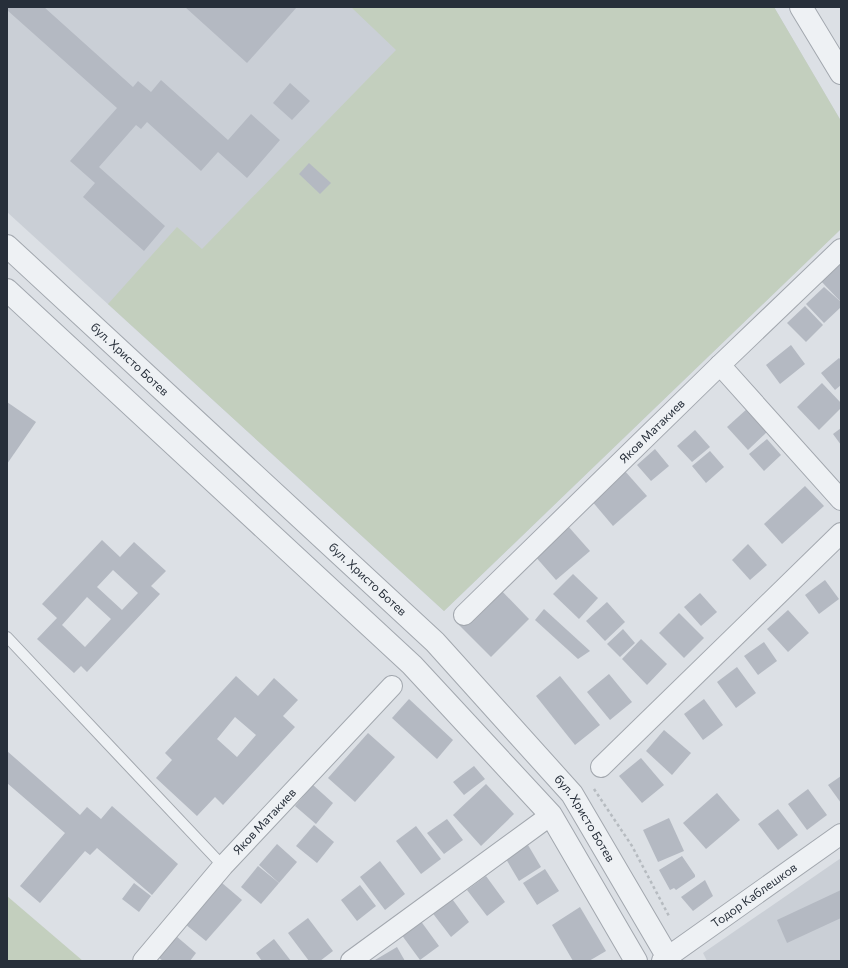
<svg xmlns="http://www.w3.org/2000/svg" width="848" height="968" viewBox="0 0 848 968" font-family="Commissioner,sans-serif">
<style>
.built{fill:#cacfd6}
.green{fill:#c3cfbe}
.building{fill:#b4b9c2;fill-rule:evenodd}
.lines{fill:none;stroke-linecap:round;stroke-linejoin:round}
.service-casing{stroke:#a2a7ae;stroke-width:12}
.minor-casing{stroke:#a2a7ae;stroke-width:22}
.tertiary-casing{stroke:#a2a7ae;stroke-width:24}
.path{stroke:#b6bbc0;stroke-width:2.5;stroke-dasharray:3 3;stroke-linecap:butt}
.service{stroke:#eef1f4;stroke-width:10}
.minor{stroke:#eef1f4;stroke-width:20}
.tertiary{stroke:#eef1f4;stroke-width:22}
.labels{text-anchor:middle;stroke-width:3;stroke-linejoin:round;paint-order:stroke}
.street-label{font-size:12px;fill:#272f3a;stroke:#ebeff3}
</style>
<rect width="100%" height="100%" fill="#dce0e5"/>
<g class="built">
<polygon points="7,7 774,7 841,121 841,229 444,611 7,212"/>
<polygon points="841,858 841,961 707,961 703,953"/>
</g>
<g class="green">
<polygon points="351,7 774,7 841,121 841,229 444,611 108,304 177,227 202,249 396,50"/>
<polygon points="7,896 83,961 7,961"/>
</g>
<g class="building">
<polygon points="7,7 44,7 133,87 138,81 151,92 161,80 228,140 251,114 280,140 247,178 218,152 201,171 147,122 141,129 136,125 99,167 165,226 144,251 83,197 95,183 70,161 117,108 7,10"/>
<polygon points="185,7 297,7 247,63"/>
<polygon points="290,83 310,101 292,120 273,103"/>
<polygon points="309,163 331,183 320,194 299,174"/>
<polygon points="841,258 841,302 819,279"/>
<polygon points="824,287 841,302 841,307 824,323 806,304"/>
<polygon points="805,306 823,325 806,342 787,323"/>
<polygon points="791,345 805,364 780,384 766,365"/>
<polygon points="839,358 841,360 841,385 835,390 821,373"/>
<polygon points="822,383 841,403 841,408 819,430 797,407"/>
<polygon points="7,402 36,422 7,464"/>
<polygon points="748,408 769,430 748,450 727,427"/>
<polygon points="841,428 841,445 833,434"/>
<polygon points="695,430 710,447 692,462 677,446"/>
<polygon points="767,439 781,455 764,471 749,454"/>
<polygon points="655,449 669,466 651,481 637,465"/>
<polygon points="710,451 724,467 706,483 692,466"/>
<polygon points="624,470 647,496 613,526 591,500"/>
<polygon points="805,486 824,506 782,544 764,524"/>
<polygon points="567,525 590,551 556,580 534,555"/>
<path d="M102 540 120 557 134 542 166 571 151 586 160 594 87 672 81 666 74 673 37 639 57 618 42 604ZM113 570 138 593 122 610 97 587ZM87 597 111 619 85 647 62 625Z"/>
<polygon points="748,544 767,565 750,580 732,560"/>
<polygon points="573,574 598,598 579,619 553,594"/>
<polygon points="825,580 839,599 819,614 805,595"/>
<polygon points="498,587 529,619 491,657 459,625"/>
<polygon points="700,593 717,612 701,626 684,607"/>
<polygon points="607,602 625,622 605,641 586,621"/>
<polygon points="544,609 590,651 578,659 535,620"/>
<polygon points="788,610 809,633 788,652 767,629"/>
<polygon points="679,613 704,638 684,658 659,633"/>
<polygon points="623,629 635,643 620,657 607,644"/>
<polygon points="641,639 667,664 647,685 622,659"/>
<polygon points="764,642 777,661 758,675 744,656"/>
<polygon points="737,667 756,693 736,708 717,682"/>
<polygon points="609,674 632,702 610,720 587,692"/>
<path d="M236 676 258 696 274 678 298 700 283 716 295 727 223 805 215 797 197 816 156 778 172 760 165 753ZM235 717 256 735 237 757 217 739Z"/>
<polygon points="560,676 600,725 575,745 536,696"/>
<polygon points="409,699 453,740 437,759 392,718"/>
<polygon points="704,699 723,725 703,740 684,714"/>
<polygon points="664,730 691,753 672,775 646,751"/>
<polygon points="368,733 395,757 355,802 328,778"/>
<polygon points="7,751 80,815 87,807 101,819 112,806 178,864 152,895 97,848 90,855 85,851 40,903 20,886 65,833 7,783"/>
<polygon points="641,758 664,785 642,803 619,776"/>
<polygon points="474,766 485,779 464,795 453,782"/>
<polygon points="841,776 841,803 828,785"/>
<polygon points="486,784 514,814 481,846 453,815"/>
<polygon points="313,785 333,803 316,824 295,806"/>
<polygon points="808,789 827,815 807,830 788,804"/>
<polygon points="717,793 740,820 706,849 683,823"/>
<polygon points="778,809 798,835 778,850 758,824"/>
<polygon points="669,818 684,851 658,862 643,830"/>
<polygon points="447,819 463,840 444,854 427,833"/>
<polygon points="314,825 334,842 317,863 296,846"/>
<polygon points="416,826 441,859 421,874 396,841"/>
<polygon points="277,844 297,862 279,883 259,865"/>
<polygon points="528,845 541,867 519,881 506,859"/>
<polygon points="682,856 695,875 695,877 676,890 674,888 670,890 659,870"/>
<polygon points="380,861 405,894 385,910 360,877"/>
<polygon points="258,866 279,883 261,904 241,887"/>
<polygon points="545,869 559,891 537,905 523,883"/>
<polygon points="486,876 505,902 487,916 467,890"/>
<polygon points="705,880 713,896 693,911 681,897"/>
<polygon points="134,883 151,896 139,912 122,899"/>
<polygon points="222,883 242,900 206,941 185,924"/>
<polygon points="360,885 376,906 357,921 341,900"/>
<polygon points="841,890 841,918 787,943 777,920"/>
<polygon points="450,896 469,922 451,937 431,911"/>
<polygon points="580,907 606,951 589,961 573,961 552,925"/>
<polygon points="308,918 333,951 320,961 309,961 288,933"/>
<polygon points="420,920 439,946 420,960 401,934"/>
<polygon points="176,936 196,953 190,961 163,961 158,957"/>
<polygon points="274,939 291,961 262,961 256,953"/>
<polygon points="397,947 405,961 376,961 375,960"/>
</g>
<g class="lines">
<g class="service-casing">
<polyline id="service" points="7,637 223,866"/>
</g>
<g class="minor-casing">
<g id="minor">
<polyline points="720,365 841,500"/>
<path id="s1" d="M464 615 720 365 841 249"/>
<polyline points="601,767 841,533"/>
<path id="s2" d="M143 961 223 866 392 686"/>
<polyline points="351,961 551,815"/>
<path id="s3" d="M662 961 841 834"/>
</g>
</g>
<g class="tertiary-casing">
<g id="tertiary">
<polyline points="801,7 841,73"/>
<path id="s4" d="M7 246 435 642 572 794 670 961"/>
<polyline points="7,290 412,665 551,815 636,961"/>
</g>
</g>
<polyline class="path" points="594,789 632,846 670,918"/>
<use href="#service" class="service"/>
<use href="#minor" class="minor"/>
<use href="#tertiary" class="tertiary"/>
</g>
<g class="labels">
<g class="street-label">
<text dy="4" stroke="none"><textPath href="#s4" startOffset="167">бул. Христо Ботев</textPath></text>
<text dy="4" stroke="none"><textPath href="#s1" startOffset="263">Яков Матакиев</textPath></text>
<text dy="4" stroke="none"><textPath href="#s4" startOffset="491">бул. Христо Ботев</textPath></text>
<text dy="4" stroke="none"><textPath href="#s4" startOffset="815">бул. Христо Ботев</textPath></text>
<text dy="4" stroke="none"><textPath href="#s2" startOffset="185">Яков Матакиев</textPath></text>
<text dy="4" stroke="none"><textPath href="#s3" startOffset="113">Тодор Каблешков</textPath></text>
</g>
</g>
<rect width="848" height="968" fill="none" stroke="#272f3a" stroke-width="16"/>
</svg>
